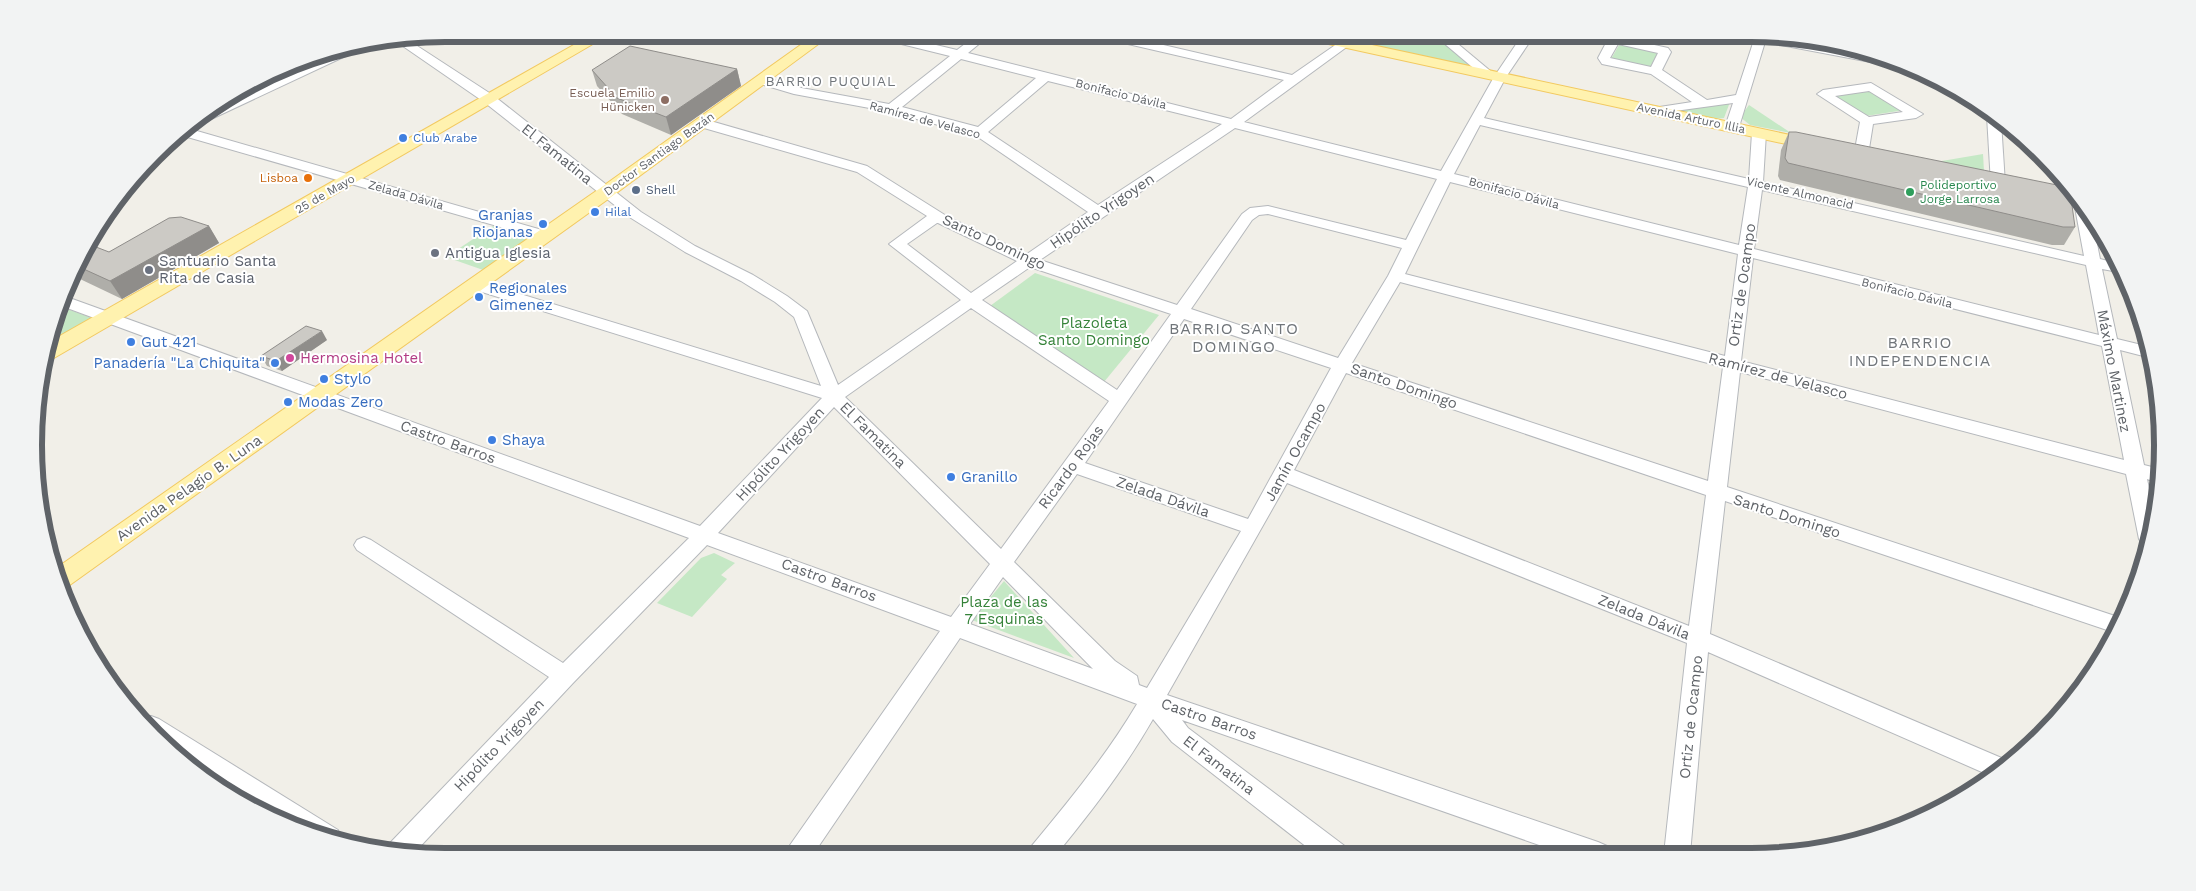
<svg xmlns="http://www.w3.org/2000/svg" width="2196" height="891" viewBox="0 0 2196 891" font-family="'Work Sans',sans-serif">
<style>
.green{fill:#c5e8c5}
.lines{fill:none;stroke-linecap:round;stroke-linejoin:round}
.minor-casing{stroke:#b5b8bc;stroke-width:2}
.major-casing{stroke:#f2c960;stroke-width:2}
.minor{fill:#fff;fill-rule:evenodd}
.major{fill:#fff2af;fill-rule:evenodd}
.wall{fill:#afaea9}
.shaded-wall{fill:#8f8d8a}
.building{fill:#cccac5;stroke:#8f8d8a}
.education-dot{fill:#8d6e63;stroke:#fff;stroke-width:2}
.shop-dot{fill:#3f7fe0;stroke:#fff;stroke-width:2}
.food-dot{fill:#e8710a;stroke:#fff;stroke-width:2}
.service-dot{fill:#5c6f8a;stroke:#fff;stroke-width:2}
.leisure-dot{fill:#2e9e5b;stroke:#fff;stroke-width:2}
.worship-dot{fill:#6b7280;stroke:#fff;stroke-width:2}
.hotel-dot{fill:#d1479c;stroke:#fff;stroke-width:2}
.labels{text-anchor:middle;stroke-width:4;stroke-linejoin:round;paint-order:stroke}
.far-education-label{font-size:12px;fill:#785e54;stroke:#fff;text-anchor:end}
.far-street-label{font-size:12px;fill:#5f6368;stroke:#fff}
.far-shop-label{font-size:12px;fill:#366cbe;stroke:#fff;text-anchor:start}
.far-food-label{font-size:12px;fill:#c56008;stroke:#fff;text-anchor:end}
.far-leisure-label{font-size:12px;fill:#27864d;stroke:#fff;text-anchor:start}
.far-service-label{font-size:12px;fill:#4e5e75;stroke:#fff;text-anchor:start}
.far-neighbourhood-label{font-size:14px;letter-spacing:1px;fill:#70757a;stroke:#fff}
.street-label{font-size:15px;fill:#5f6368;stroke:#fff}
.shop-label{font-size:15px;fill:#366cbe;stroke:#fff;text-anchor:start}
.worship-label{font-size:15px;fill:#5b616d;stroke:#fff;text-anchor:start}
.park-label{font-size:15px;fill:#348238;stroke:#fff}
.hotel-label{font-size:15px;fill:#b23c85;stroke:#fff;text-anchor:start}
.neighbourhood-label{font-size:16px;letter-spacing:1px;fill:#70757a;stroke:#fff}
.rim{fill:none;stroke:#5f6368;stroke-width:6}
</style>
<rect width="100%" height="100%" fill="#f1efe8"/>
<g class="green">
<polygon points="1322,34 1432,34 1471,66"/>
<polygon points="1619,45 1658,52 1650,67 1611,59"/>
<polygon points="1872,90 1905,110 1866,116 1834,96"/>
<polygon points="1730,102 1724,118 1715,119 1677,111"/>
<polygon points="1749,105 1791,133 1750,125 1740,117"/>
<polygon points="1983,154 1984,171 1930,163"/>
<polygon points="493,226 531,238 486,271 446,257"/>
<polygon points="1035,273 1159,315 1104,382 990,306"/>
<polygon points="59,306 95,319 48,346"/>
<polygon points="714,553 735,563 721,575 727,579 692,617 657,603 701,558"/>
<polygon points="1004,581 1074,658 972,620"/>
</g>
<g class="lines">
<g class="minor-casing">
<g id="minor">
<polygon points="788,34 807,34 823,40 817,44 790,37"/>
<path d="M871 34H890L957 50 978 34H991L968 53 1231 119 1284 80 1102 38 1096 34H1116L1292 75 1344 39 1350 43 1348 46 1244 122 1441 171 1494 77 1523 34H1535L1506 77 1484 118 1749 179 1752 133 1759 129 1766 133 1763 182 2084 256 2074 202 2079 198 2092 218 2100 259 2120 264 2124 273 2102 269 2117 339 2150 347 2151 358 2120 350 2144 465 2160 469 2159 483 2147 479 2155 517 2148 546 2142 544 2139 539 2126 474 1740 372 1727 487 2121 618 2113 632 1725 501 1710 634 2011 762 1991 776 1708 652 1690 854H1664L1687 643 1287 483 1167 695 1598 842 1607 846 1611 854H1565L1182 720 1188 728 1346 847 1350 855H1317L1172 742 1153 719C1125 768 1091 812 1055 856H1026L1030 848C1069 801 1106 756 1137 704L960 638 812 856H784L788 848 940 631 707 545 573 683 415 852 388 848 391 842 549 677 357 550 354 545 357 540 364 537 371 540 563 663 689 538 59 305 64 296 700 526 822 398 469 288 467 285 475 280 481 282 821 386 794 317 775 302 741 281 685 252 631 218 484 102 397 42 408 40 494 96 641 212 695 246 753 275 787 296 807 311 838 385 961 300 889 244 927 216 857 172 697 126 695 123 697 120H707L867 166 948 217 1027 254 1088 212 975 135 891 112 794 94 757 83 755 80 761 76 796 87 889 104 950 56 873 37ZM961 59 1036 78 978 127 902 107ZM1048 81 1222 124 1098 205 988 132ZM1480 125 1748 187 1739 245 1454 174ZM1235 128 1437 179 1406 240 1268 206 1250 208 1242 214 1177 305 1040 260ZM1450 182 1738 254 1725 356 1405 274ZM1762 190 2086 265 2099 335 1754 249ZM1268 214 1402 248 1388 276 1338 358 1191 309 1252 220 1259 215ZM937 223H938L1017 261 971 293 907 244ZM1753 258 2102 346 2124 460 1741 361ZM1030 267 1171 314 1117 390 982 300ZM1400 282 1723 367 1708 481 1352 363ZM971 308 1109 401 1001 549 845 397ZM1184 319 1331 368 1248 519 1085 463ZM1346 373 1706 495 1689 626 1294 470ZM834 407 990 564 951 617 718 533ZM1077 474 1241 531 1147 688 1139 685 1137 676 1115 661 1014 562ZM1003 577 1093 669 970 624Z"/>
<polygon points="1433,34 1446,34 1494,74 1492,77 1484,77"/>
<path d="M1599 34H1613L1618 37 1668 48 1671 52 1662 70 1707 100 1736 95 1754 40 1739 37 1737 34H1750L1887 57 1907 66 1902 68 1765 42 1739 127 1732 131 1725 127 1733 103 1653 114 1651 111 1653 108 1692 102 1651 74 1602 64 1598 58 1607 41ZM1618 44 1658 53 1651 67 1610 58Z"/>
<polygon points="353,49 352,53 190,129 549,232 552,235 549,238 539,238 177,134 208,111 333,52"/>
<path d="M1871 83 1923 114 1916 118 1873 124 1868 155 1861 159 1854 155 1860 122 1817 94 1823 90ZM1869 91 1903 112 1869 117 1835 96Z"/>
<polygon points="1990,113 2001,121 2005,184 1998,188 1991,184 1987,116"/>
<polygon points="151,716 159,719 338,830 341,840 313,835 251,802 182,758 144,718"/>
</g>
</g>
<g class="major-casing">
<g id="major">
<polygon points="593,34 610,34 54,358 45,359 49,342"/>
<polygon points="816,34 832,34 611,197 67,587 61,589 55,569 599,189"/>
<polygon points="1294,34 1321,34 1818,141 1824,142 1827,146 1824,150 1818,151 1301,38 1296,37"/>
<polygon points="2039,187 2078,196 2085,207 2033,197 2030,193 2033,189"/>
</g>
</g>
<use href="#minor" class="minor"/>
<use href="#major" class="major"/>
</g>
<g class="wall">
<polygon points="737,69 741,86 671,135 622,114 597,86 592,70"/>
<polygon points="1789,132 2075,227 2064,245 2052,245 1780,180 1778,176 1781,150"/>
<polygon points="209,226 219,243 122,299 80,279 75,271 82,255 109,252"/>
<polygon points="327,340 282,371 267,366 261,356"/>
</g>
<g class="shaded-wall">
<polygon points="737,69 741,86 671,135 666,117"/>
<polygon points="209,226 219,243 122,299 110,281"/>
<polygon points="322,331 327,340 282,371 276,361"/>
</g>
<g class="building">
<polygon points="630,46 737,69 666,117 617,98 592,70"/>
<polygon points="1789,132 1796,132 2057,185 2070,191 2075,227 2063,227 1788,163 1785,158"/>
<polygon points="181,217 209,226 110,281 77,266 82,255 96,247 109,252 169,218"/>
<polygon points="306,326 322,331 276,361 261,356"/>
</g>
<circle class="education-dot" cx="665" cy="100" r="5"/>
<g class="shop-dot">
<circle cx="403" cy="138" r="5"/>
<circle cx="595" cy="212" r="5"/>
<circle cx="543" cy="224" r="5"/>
<circle cx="479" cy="297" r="5"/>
<circle cx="131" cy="342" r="5"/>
<circle cx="275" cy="363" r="5"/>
<circle cx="324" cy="379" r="5"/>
<circle cx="288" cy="402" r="5"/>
<circle cx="492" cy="440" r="5"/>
<circle cx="951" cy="477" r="5"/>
</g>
<circle class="food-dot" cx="308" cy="178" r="5"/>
<circle class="service-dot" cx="636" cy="190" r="5"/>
<circle class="leisure-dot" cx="1910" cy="192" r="5"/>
<g class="worship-dot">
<circle cx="435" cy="253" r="5"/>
<circle cx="149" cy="270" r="5"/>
</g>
<circle class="hotel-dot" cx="290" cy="358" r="5"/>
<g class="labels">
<g class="far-education-label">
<text x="655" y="97">Escuela Emilio<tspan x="655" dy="14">Hünicken</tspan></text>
</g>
<g class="far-street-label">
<text transform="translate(1121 94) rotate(14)" y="4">Bonifacio Dávila</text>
<text transform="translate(1691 118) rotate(12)" y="4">Avenida Arturo Illia</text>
<text transform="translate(925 120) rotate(15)" y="4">Ramírez de Velasco</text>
<text transform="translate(659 154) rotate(-36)" y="4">Doctor Santiago Bazán</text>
<text transform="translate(1514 193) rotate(15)" y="4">Bonifacio Dávila</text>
<text transform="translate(1800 193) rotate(13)" y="4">Vicente Almonacid</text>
<text transform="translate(325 194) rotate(-30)" y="4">25 de Mayo</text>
<text transform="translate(406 195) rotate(16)" y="4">Zelada Dávila</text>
<text transform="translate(1907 293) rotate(14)" y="4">Bonifacio Dávila</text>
</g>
<g class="far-shop-label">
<text x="413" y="142">Club Arabe</text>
<text x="605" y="216">Hilal</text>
</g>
<g class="far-food-label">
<text x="298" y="182">Lisboa</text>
</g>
<g class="far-leisure-label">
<text x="1920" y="189">Polideportivo<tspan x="1920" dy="14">Jorge Larrosa</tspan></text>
</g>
<g class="far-service-label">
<text x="646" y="194">Shell</text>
</g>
<g class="far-neighbourhood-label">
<text x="831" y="86">BARRIO PUQUIAL</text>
</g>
<g class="street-label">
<text transform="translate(557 154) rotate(39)" y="5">El Famatina</text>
<text transform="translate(1102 211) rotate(-34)" y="5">Hipólito Yrigoyen</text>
<text transform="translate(994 242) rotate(25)" y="5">Santo Domingo</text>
<text transform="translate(1742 285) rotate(-82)" y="5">Ortiz de Ocampo</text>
<text transform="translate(2114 371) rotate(79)" y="5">Máximo Martinez</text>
<text transform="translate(1778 376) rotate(15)" y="5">Ramírez de Velasco</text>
<text transform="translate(1404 386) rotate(19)" y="5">Santo Domingo</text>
<text transform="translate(873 435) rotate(45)" y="5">El Famatina</text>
<text transform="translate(448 442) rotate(20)" y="5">Castro Barros</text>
<text transform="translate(1295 452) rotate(-61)" y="5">Jamín Ocampo</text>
<text transform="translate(780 454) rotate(-47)" y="5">Hipólito Yrigoyen</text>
<text transform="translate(1071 467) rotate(-54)" y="5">Ricardo Rojas</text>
<text transform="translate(189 488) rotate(-35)" y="5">Avenida Pelagio B. Luna</text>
<text transform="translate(1163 497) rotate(19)" y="5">Zelada Dávila</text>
<text transform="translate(1787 516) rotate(18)" y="5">Santo Domingo</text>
<text transform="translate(829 580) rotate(20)" y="5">Castro Barros</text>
<text transform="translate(1644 617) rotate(22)" y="5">Zelada Dávila</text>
<text transform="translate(1691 717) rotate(-84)" y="5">Ortiz de Ocampo</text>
<text transform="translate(1209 719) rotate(19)" y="5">Castro Barros</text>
<text transform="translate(499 745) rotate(-46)" y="5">Hipólito Yrigoyen</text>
<text transform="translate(1219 765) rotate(38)" y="5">El Famatina</text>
</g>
<g class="shop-label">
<text x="533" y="220" text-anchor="end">Granjas<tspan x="533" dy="17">Riojanas</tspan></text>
<text x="489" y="293">Regionales<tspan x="489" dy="17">Gimenez</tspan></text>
<text x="141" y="347">Gut 421</text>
<text x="265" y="368" text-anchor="end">Panadería "La Chiquita"</text>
<text x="334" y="384">Stylo</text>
<text x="298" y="407">Modas Zero</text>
<text x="502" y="445">Shaya</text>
<text x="961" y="482">Granillo</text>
</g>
<g class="worship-label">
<text x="445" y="258">Antigua Iglesia</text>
<text x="159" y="266">Santuario Santa<tspan x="159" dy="17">Rita de Casia</tspan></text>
</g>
<g class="park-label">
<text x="1094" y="328">Plazoleta<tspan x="1094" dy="17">Santo Domingo</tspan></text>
<text x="1004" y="607">Plaza de las<tspan x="1004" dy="17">7 Esquinas</tspan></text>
</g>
<g class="hotel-label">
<text x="300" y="363">Hermosina Hotel</text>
</g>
<g class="neighbourhood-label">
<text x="1234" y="334">BARRIO SANTO<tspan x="1234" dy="18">DOMINGO</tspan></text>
<text x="1920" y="348">BARRIO<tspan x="1920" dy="18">INDEPENDENCIA</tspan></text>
</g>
</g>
<path d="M0 0H2196V891H0ZM445 42H1751A403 403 0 0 1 2154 445V445A403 403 0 0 1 1751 848H445A403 403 0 0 1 42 445V445A403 403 0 0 1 445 42Z" fill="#f2f3f3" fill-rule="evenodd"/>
<path class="rim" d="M445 42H1751A403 403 0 0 1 2154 445V445A403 403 0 0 1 1751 848H445A403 403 0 0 1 42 445V445A403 403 0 0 1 445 42Z"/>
</svg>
